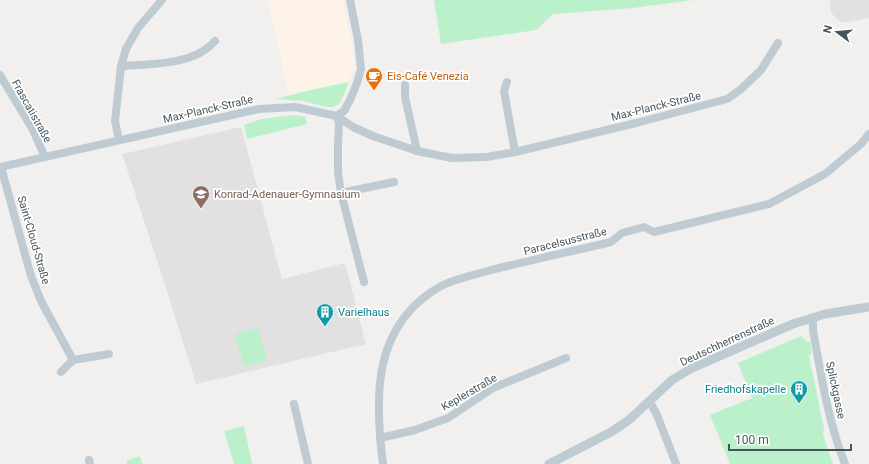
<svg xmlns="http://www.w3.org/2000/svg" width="869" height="464" viewBox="0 0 869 464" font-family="Roboto,sans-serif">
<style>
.commercial{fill:#fdf4e7}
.education{fill:#e3e0e1}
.green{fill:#bbf1ca}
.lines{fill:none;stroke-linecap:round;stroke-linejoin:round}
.minor{stroke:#bfcbd2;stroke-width:8}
.tertiary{stroke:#bfcbd2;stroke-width:9}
.labels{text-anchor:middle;stroke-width:3.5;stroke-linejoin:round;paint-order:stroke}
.food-label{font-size:11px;fill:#c56008;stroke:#fff;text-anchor:start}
.street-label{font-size:11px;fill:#46555d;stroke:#fff}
.education-label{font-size:11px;fill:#785e54;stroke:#fff;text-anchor:start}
.culture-label{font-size:11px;fill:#0d838f;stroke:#fff;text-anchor:start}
</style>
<rect width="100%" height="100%" fill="#f2efef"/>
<polygon class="commercial" points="268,0 343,0 354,57 354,68 349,82 289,96"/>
<g class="education">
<polygon points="830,0 869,0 869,18 848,22 841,22 831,13"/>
<polygon points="241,127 282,279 345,263 366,344 196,384 160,269 122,154"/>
</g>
<g class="green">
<polygon points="434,0 694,0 633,8 553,14 536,30 441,44"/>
<polygon points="349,82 340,103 333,107 327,107 303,101 276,99 306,91"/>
<polygon points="294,115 305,117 307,124 247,139 244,125 261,119"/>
<polygon points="258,328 267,360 244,367 235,334"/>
<polygon points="801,336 806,341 810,342 812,353 809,356 824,428 823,435 833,464 730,464 710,415 752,398 738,363"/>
<polygon points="244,426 252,464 234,464 224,431"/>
<polygon points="140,456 142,464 127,464 126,461"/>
</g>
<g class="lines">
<g class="minor">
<path d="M121 66C147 64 185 65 206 49 209 47 212 44 215 41"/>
<polyline points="0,75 33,130 45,157"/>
<polyline points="507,82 504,91 515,152"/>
<polyline points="405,85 405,97 417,151"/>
<polyline points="337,116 339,123 338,144 338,173 341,193 364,282"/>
<polyline points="337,116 344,111 350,100 357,83 361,69 358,40 350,0"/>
<polyline points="119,140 115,121 121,66 126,49 138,28 162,0"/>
<polyline points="0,167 259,109 295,107 337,116 353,127 373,136 417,151 452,158 487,157 515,152 636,123 727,99 740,90 761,70 778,43"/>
<polyline points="1,167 31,276 41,301 73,360 109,354"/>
<polyline points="341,193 394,182"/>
<path d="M813 318V330C821 375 828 421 845 464"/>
<polyline points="61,372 73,360"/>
<polyline points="650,402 657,415 676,464"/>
<polyline points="294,404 308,464"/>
<polyline points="380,438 415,430 448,418 493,388 566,358"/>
<polyline points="89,460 90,464"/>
<path d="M383 464C374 396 373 324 441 286 454 279 470 276 484 272 526 261 569 252 611 242L622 233 644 227 654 232 769 204 825 174 861 144 869 134"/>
</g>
<polyline class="tertiary" points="549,464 611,432 629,420 672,380 692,368 793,324 825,314 869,307"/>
</g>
<defs>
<g id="cafe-pin" transform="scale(0.9)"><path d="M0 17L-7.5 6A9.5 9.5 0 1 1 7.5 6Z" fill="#e8710a" stroke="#fff"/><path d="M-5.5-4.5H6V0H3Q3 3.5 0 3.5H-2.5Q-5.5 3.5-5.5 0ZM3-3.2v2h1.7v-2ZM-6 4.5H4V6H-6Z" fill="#fff"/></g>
<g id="school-pin" transform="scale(0.9)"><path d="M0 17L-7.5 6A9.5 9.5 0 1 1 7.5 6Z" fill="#8d6e63" stroke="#fff"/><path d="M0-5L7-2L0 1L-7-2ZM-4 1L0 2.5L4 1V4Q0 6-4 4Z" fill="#fff"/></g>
<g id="building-pin" transform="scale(0.9)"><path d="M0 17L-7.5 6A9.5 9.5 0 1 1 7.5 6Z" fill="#0f9aa8" stroke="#fff"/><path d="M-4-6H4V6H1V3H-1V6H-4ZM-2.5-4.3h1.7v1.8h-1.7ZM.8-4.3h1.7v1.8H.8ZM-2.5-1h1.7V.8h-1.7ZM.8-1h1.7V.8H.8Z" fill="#fff"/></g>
</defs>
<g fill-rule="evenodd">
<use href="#cafe-pin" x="374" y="76"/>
<use href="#school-pin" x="201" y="194"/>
<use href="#building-pin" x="325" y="312"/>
<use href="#building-pin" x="799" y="389"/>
</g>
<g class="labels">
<g class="food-label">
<text x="387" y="80">Eis-Café Venezia</text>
</g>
<g class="street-label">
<text transform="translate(656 106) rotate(-14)" y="4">Max-Planck-Straße</text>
<text transform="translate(208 109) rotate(-13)" y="4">Max-Planck-Straße</text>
<text transform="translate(32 111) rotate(61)" y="4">Frascatistraße</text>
<text transform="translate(34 240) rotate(74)" y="4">Saint-Cloud-Straße</text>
<text transform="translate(565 241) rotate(-14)" y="4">Paracelsusstraße</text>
<text transform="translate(727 341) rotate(-25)" y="4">Deutschherrenstraße</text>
<text transform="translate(836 390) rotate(78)" y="4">Splickgasse</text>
<text transform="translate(469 392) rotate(-30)" y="4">Keplerstraße</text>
</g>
<g class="education-label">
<text x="214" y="198">Konrad-Adenauer-Gymnasium</text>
</g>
<g class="culture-label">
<text x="338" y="316">Varielhaus</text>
<text x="786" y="393" text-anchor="end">Friedhofskapelle</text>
</g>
</g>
<g transform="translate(837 32) rotate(286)" stroke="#ffffff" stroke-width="3" paint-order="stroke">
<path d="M0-3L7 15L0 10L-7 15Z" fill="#46555d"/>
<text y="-6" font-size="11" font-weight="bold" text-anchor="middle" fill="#46555d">N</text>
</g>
<path d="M729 444v6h122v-6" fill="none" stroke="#46555d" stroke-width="2"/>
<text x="735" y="444" font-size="12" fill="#46555d" stroke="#ffffff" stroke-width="3" paint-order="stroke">100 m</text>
</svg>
